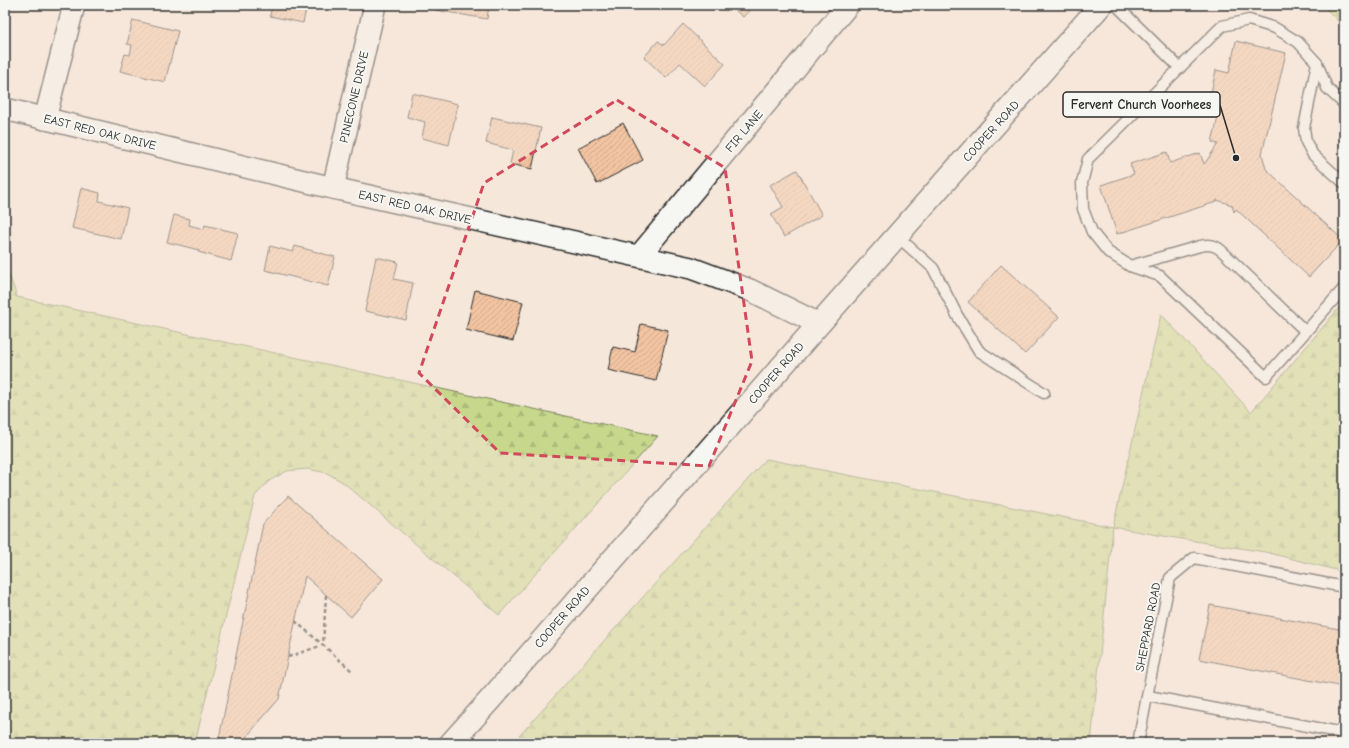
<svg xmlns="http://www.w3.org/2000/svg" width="1349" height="748" viewBox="0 0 1349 748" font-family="'Comic Neue',sans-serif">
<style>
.forest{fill:url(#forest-firs);stroke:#79825c}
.building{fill:url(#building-hatch);stroke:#2b2b2b}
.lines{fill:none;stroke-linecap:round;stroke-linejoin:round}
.lane-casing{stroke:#2b2b2b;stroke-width:13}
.street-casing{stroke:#2b2b2b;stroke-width:24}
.secondary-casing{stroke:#2b2b2b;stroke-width:25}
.path{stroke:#2b2b2b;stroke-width:2.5;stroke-dasharray:4 3;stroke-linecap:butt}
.lane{stroke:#f6f6f2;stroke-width:10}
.street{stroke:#f6f6f2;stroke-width:21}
.secondary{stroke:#f6f6f2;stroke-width:22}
.marked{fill:none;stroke:#d1495b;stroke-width:3;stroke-dasharray:8 5;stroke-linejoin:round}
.labels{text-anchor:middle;stroke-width:4;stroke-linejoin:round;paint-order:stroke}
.street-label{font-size:12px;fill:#2b2b2b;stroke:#f6f6f2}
.leader{fill:none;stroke:#2b2b2b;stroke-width:1.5}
.callout-dot{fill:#2b2b2b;stroke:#f6f6f2;stroke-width:1.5}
.callout{fill:#f6f6f2;stroke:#2b2b2b;stroke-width:1.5}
.callout-label{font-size:13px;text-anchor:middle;font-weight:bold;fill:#2b2b2b}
</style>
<defs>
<pattern id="forest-firs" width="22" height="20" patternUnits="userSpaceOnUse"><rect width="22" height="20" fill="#c7d88c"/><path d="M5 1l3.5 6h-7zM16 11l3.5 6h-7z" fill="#abba79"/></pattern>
<pattern id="building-hatch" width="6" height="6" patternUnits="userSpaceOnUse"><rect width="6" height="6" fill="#f2c4a2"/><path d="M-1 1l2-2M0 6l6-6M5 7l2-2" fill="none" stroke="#d0a98c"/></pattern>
</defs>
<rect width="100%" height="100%" fill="#f5e7da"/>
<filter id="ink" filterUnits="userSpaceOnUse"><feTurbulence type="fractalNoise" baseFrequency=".025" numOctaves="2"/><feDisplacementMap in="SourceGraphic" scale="8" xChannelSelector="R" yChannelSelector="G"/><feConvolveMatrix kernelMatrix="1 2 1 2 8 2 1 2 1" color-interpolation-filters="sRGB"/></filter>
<g filter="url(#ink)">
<g class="forest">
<polygon points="1322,5 1344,5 1344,27"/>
<polygon points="5,263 17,297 658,436 499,615 344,483 327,473 307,469 287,471 269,481 255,496 195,743 5,743"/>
<polygon points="1344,302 1344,572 1265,552 1163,536 1113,527 1091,743 513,743 766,459 1113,527 1161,314 1251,412"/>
</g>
<g class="building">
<polygon points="272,5 307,5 303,23 270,16"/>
<polygon points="436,5 489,5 487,19 435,10"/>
<polygon points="729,5 754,5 743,17"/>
<polygon points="133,20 178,31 165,82 120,71 125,54 130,55 132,45 127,44"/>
<polygon points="683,24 725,64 705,86 680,63 666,78 644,57 658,41 664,45"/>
<polygon points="1236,41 1286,53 1262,154 1266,169 1343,240 1309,277 1236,209 1234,212 1232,205 1217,200 1216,202 1117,234 1101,185 1134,174 1130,164 1167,152 1170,163 1200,153 1204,164 1205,163 1218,144 1212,142 1220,109 1208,106 1216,70 1229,73"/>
<polygon points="412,93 458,104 449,145 422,138 425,122 407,117"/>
<polygon points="492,117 541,128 532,169 510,164 513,150 486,143"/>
<polygon points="623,123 643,160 597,184 578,148"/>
<polygon points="797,170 822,215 784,237 771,214 783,207 770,185"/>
<polygon points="81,188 100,193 99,201 128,208 121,239 72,228"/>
<polygon points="174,215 190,219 189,225 204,229 205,225 238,233 231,261 198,252 199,250 167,242"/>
<polygon points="270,246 293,252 295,246 335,257 328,286 265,270"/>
<polygon points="376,257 398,262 394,279 413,283 406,320 365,311"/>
<polygon points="1001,265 1059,317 1025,354 968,302"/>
<polygon points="475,290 523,302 513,341 466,330"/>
<polygon points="641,324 668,330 656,381 608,370 613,347 635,352"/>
<polygon points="288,496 383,579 351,617 305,576 279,699 241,743 218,743 263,524"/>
<polygon points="1210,605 1344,630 1344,687 1199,659"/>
</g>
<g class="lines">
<g class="lane-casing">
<g id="lane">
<polyline points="1116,5 1180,68"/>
<polyline points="1317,63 1304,128 1306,142 1313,155 1344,183"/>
<polyline points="1344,104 1327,88 1317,63 1298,42 1275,28 1249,20 1222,26 1088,159 1082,183 1083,209 1092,232 1108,252 1130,266 1160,276 1266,377 1344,288"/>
<polyline points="897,236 933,268 957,315 979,351 1044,393"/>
<path d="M1130 266 1200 246C1210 244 1216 245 1223 252L1306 332"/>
<polyline points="1148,696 1344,733"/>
<polyline points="1138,743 1170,578 1194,558 1344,587"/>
</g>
</g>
<g class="street-casing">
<g id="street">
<polyline points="5,109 333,188 691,268 750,290 819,324"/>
<polyline points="45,119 74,5"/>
<polyline points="333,188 375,5"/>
<polyline points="639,256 848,5"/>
</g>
</g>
<g class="secondary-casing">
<polyline id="secondary" points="451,743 488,702 819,324 1101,5"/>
</g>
<g class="path">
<polyline points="326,595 323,645 352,671"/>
<polyline points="288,657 323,645 295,621"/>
</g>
<use href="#lane" class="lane"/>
<use href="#street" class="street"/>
<use href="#secondary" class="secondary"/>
</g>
</g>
<path d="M0 0H1349V748H0ZM617 100 725 168 752 361 709 466 500 453 419 373 484 183Z" fill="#f5e7da" fill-opacity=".55" fill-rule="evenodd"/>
<path class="marked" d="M617 100 725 168 752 361 709 466 500 453 419 373 484 183Z"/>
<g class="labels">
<g class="street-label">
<text transform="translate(354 97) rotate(-77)" y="4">PINECONE DRIVE</text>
<text transform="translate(744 131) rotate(-50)" y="4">FIR LANE</text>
<text transform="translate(991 131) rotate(-48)" y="4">COOPER ROAD</text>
<text transform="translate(100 132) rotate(14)" y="4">EAST RED OAK DRIVE</text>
<text transform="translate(415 207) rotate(13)" y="4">EAST RED OAK DRIVE</text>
<text transform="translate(776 373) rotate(-49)" y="4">COOPER ROAD</text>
<text transform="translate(562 617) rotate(-49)" y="4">COOPER ROAD</text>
<text transform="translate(1148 627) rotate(-79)" y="4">SHEPPARD ROAD</text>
</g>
</g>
<path class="leader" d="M1236 158L1220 105"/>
<circle class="callout-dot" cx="1236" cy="158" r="4"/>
<rect class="callout" x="1063" y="92" width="157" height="25" rx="4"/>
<g class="callout-label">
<text x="1141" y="109">Fervent Church Voorhees</text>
</g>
<rect width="1349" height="748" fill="none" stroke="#f6f6f2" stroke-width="20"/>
<rect x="10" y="10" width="1329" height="728" fill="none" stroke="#2b2b2b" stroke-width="1.5" filter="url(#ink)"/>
</svg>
